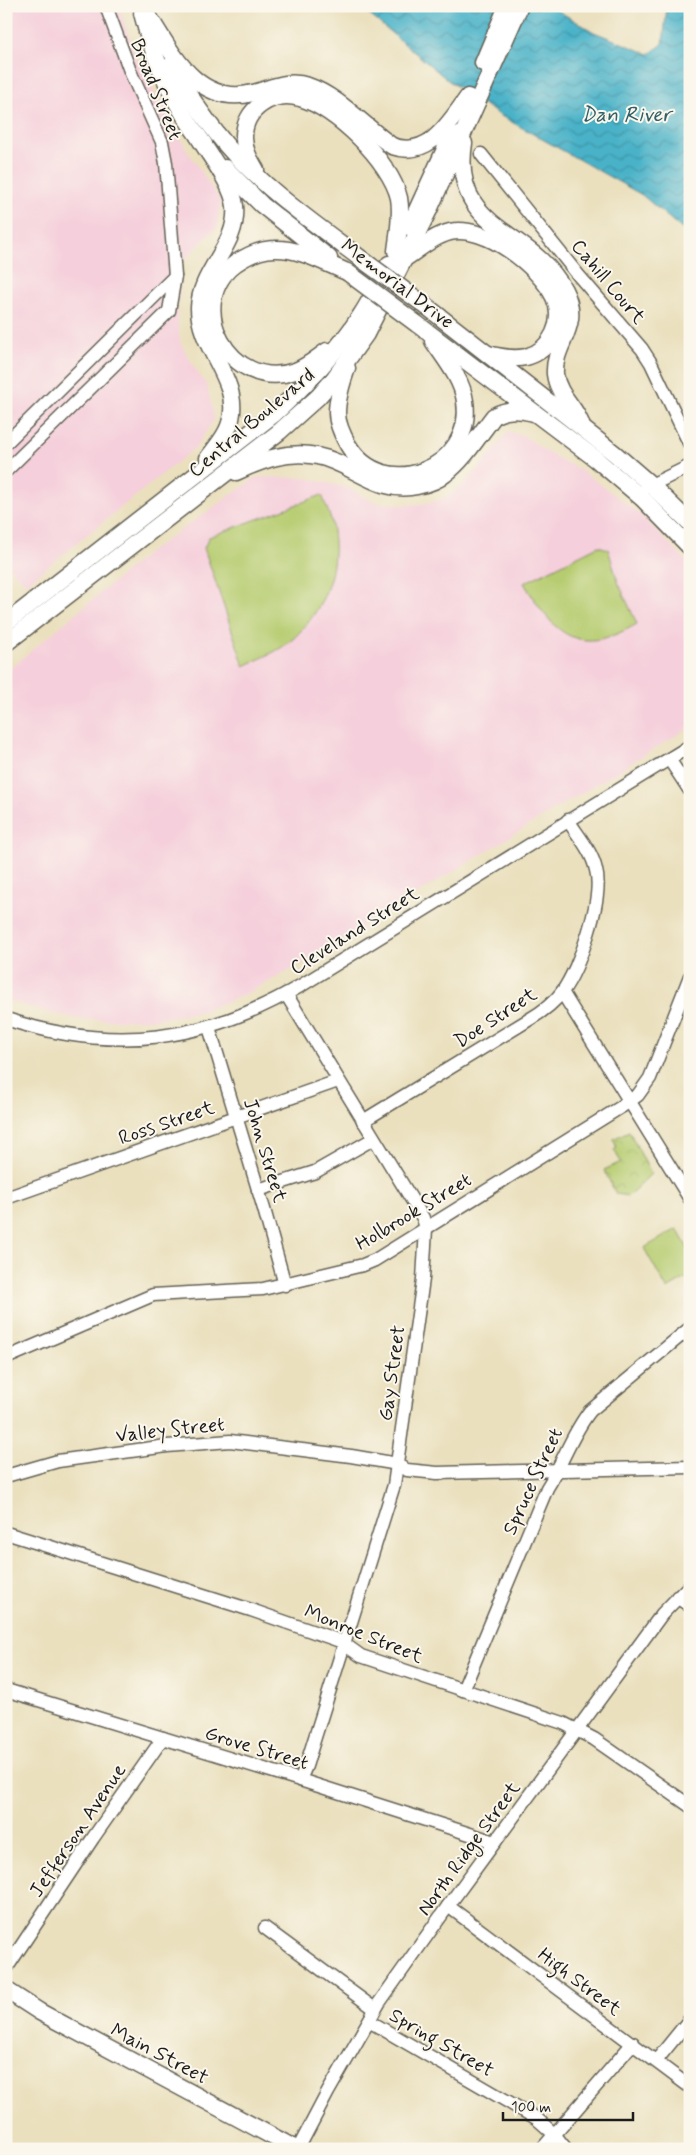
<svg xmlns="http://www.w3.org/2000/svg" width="696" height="2155" viewBox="0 0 696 2155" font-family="Mynerve,sans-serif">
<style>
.built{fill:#f5cfdb}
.park{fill:url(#park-crowns);stroke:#697446}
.pitch{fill:#b6cc70;stroke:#697446}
.water{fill:url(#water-waves);stroke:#326772}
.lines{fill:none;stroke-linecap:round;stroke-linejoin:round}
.minor-casing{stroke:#646155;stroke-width:15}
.major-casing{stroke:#646155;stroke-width:19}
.minor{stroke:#fff;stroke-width:12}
.major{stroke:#fff;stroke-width:16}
.major-bridge-casing{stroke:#646155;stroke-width:19;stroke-linecap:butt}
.major-bridge{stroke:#fff;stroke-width:16}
.labels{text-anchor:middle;stroke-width:4;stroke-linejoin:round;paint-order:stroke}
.street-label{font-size:20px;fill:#1c1c1c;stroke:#fbf7ec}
.water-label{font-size:21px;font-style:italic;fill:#306069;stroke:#fbf7ec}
</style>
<defs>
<pattern id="park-crowns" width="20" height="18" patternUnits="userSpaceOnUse" patternTransform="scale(1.25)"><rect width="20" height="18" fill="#b6cc70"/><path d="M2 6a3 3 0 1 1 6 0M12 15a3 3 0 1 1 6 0" fill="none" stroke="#9caf60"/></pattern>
<pattern id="water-waves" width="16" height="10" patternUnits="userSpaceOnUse" patternTransform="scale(1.25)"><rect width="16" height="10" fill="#49b2c8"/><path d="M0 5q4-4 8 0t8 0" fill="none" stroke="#3c90a2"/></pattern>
</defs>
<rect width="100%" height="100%" fill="#fbf7ec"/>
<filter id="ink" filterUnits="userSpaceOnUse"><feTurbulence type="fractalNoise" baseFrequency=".02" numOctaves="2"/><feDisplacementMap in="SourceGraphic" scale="10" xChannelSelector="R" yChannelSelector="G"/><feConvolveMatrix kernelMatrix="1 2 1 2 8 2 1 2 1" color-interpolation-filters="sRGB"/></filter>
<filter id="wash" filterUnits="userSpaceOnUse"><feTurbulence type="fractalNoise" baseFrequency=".0096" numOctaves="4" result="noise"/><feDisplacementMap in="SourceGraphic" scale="20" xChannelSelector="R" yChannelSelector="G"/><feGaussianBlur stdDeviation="1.12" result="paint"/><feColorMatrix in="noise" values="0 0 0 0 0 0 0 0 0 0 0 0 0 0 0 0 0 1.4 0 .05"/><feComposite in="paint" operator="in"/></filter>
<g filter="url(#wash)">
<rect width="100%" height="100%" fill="#eae0be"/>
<g class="built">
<polygon points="6,6 119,6 138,63 188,152 221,201 217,227 183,261 177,313 180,342 195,369 207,385 214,419 196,447 26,584 6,564"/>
<polygon points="508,432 523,435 548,453 582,471 600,484 642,516 690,565 690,727 300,965 241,996 205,1010 182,1015 154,1019 120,1020 79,1019 50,1013 6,1000 6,672 148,553 257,477 306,478 348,488 373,502 400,505 423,504 443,499 461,486 477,471"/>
</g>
<polygon class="park" points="629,1131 651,1174 628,1196 616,1194 604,1170 621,1162 614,1150 617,1148 613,1139"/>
<g class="pitch">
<path d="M322 495C326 506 332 519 333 531 339 571 323 611 294 638 280 651 261 658 244 666L204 548 209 537Z"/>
<path d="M598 546 608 549 618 582 637 624C577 658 555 635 524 583Z"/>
<polygon points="677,1229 690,1252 690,1276 667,1289 644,1248"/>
</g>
<polygon class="water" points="359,6 550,6 594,32 649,54 663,44 667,6 690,6 690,32 687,41 690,60 690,233 682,229 642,195 501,116 449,81"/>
</g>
<g filter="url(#ink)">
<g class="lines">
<g class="minor-casing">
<g id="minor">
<polyline points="481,154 579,276 642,349 651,363 690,445"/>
<polyline points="6,443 175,276"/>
<polyline points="6,471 169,311 175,276 166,163 162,142 130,71 106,6"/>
<polyline points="645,488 690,466"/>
<polyline points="669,759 690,791"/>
<polyline points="562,992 690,1199"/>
<polyline points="286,994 423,1218 426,1229 423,1279 394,1485 306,1766 300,1780"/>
<path d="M6 1019C113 1054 205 1042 302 985L690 746"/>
<polyline points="209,1027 264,1209 285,1285"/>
<path d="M363 1121 530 1019C542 1012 553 1004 562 992 579 969 604 898 596 870 592 851 578 836 568 820"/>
<polyline points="258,1190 315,1172 373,1139"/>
<polyline points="6,1198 338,1081"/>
<polyline points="6,1358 153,1295 263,1289 363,1265 375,1260 621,1107 638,1095 650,1078 690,976"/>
<polyline points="6,1476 58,1461 167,1446 230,1441 351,1456 392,1463 407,1470 437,1473 690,1467"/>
<polyline points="6,1533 251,1610 340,1641 361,1656 563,1723 594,1739 690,1806"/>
<polyline points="677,1597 690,1606"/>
<polyline points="6,1690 300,1780 495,1842"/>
<path d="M463 1690 547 1488C563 1463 571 1435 590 1411L690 1328"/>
<polyline points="448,1906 690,2087"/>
<polyline points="265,1928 375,2009"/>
<polyline points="6,1969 93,1838 163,1738"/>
<polyline points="369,2021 536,2118 554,2134 566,2149"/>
<polyline points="656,2061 690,2019"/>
<polyline points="298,2149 328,2092 379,2003 448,1906 662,1614 690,1585"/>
<polyline points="542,2149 633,2043"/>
</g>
</g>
<g class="major-casing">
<g id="major">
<path d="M142 6C169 46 194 108 253 93 272 88 288 79 308 86 338 96 366 128 392 146 429 159 449 123 468 97"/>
<path d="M142 13C154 61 174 105 204 144"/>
<polyline points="483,63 507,6"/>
<path d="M171 65C191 99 215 136 243 163 280 200 323 230 364 261"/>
<path d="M198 136C209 155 233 185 235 206 239 245 200 270 199 308 199 348 240 379 231 419 228 434 217 446 208 458"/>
<path d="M464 143C450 232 531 227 564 290 583 327 553 343 555 374 558 397 577 407 582 427"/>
<polyline points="225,168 262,205 329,258"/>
<path d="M256 170C250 160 244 150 244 138 243 109 273 90 300 98 335 107 391 162 399 198 402 215 398 234 396 251"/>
<polyline points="409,227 452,134"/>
<path d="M407 257C420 248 434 236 450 232 485 224 539 266 554 297 565 321 552 350 526 357 513 360 500 357 488 354"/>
<polyline points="426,306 614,453 651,485 690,523"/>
<polyline points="417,324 596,459 643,499 690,547"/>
<path d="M327 351C317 358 307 367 295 371 231 394 181 304 236 263 248 255 261 249 275 249 299 248 325 263 347 272"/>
<path d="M347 368C342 382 337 398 337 413 337 424 343 436 348 445 384 505 475 468 465 401 462 379 445 359 433 341"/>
<path d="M236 472C262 460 288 450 317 456 353 463 378 495 417 486 427 484 437 481 445 474 465 459 479 435 494 416 507 408 520 410 534 413"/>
<path d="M6 623 273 415C305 386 335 354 359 318 371 301 379 282 389 264"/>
<polyline points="6,643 279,432 318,397 333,380 366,334 429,210 520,6"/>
<polyline points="6,1990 40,2012 296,2149"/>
</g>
</g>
<use href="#minor" class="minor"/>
<use href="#major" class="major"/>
<g class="major-bridge-casing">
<g id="major-bridge">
<polyline points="364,261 426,306"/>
<polyline points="347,272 417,324"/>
</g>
</g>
<use href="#major-bridge" class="major-bridge"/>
</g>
</g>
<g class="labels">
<g class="street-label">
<text transform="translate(157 89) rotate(68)" y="7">Broad Street</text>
<text transform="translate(609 281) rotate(50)" y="7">Cahill Court</text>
<text transform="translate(398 283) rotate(37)" y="7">Memorial Drive</text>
<text transform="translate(251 422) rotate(-40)" y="7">Central Boulevard</text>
<text transform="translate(354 930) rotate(-32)" y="7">Cleveland Street</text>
<text transform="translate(495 1017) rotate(-33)" y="7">Doe Street</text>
<text transform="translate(166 1122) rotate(-19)" y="7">Ross Street</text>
<text transform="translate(266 1150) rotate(73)" y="7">John Street</text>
<text transform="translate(413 1211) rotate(-31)" y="7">Holbrook Street</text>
<text transform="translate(391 1373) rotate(-82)" y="7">Gay Street</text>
<text transform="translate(170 1429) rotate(-6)" y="7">Valley Street</text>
<text transform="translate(532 1481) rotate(-65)" y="7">Spruce Street</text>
<text transform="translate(364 1633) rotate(22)" y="7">Monroe Street</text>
<text transform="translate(257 1747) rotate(17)" y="7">Grove Street</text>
<text transform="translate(77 1830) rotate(-56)" y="7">Jefferson Avenue</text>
<text transform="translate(468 1848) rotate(-54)" y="7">North Ridge Street</text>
<text transform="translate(580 1981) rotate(37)" y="7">High Street</text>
<text transform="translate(442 2042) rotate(30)" y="7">Spring Street</text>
<text transform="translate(160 2053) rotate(28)" y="7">Main Street</text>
</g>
<g class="water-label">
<text x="626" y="121">Dan River</text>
</g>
</g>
<rect width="696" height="2155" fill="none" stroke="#fbf7ec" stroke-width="25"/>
<path d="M503 2112v8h130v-8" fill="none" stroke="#1c1c1c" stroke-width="2.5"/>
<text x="511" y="2112" font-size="15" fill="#1c1c1c" stroke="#fbf7ec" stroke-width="4" paint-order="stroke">100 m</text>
</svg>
